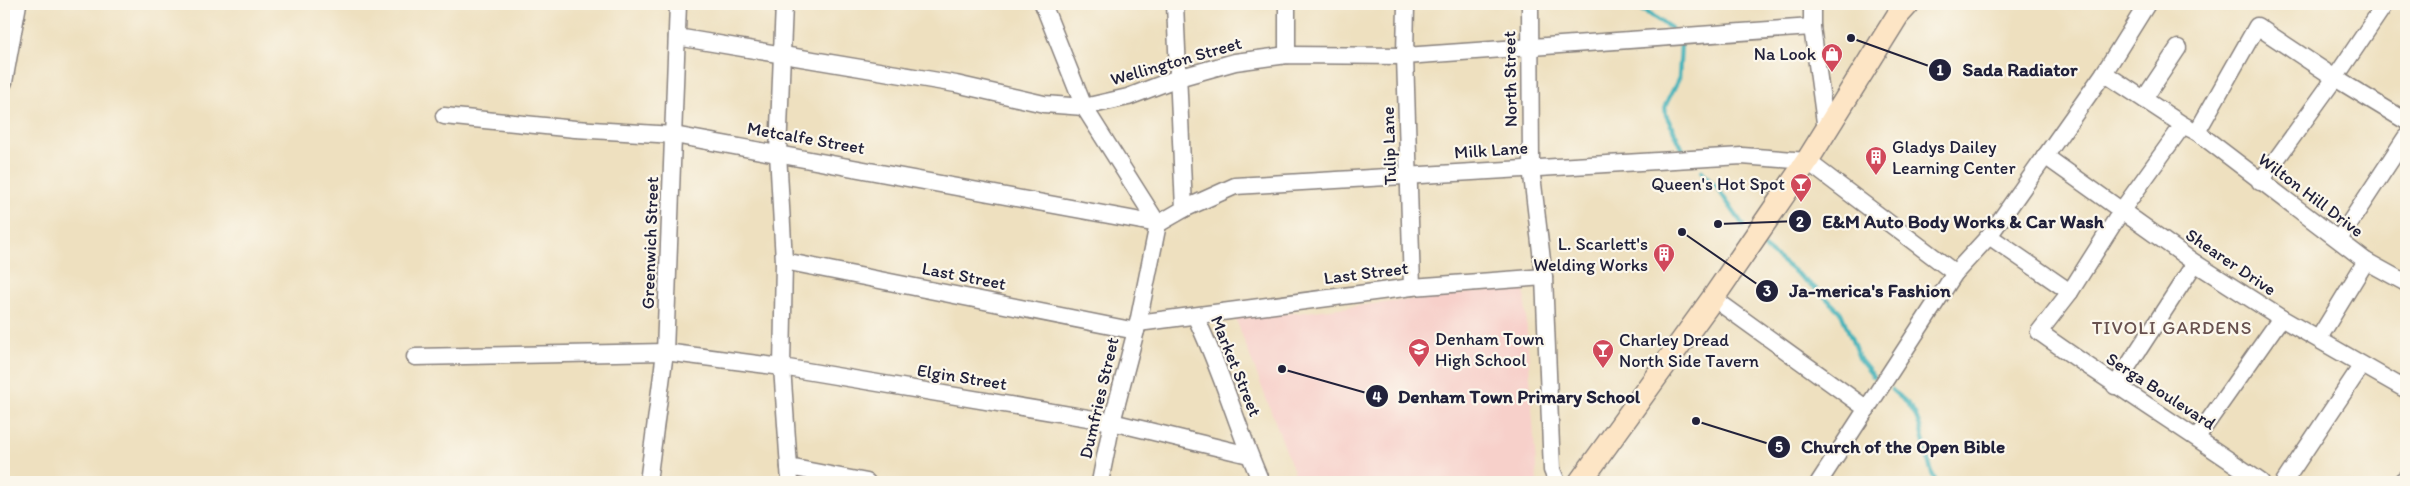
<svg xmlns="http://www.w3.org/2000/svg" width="2410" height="486" viewBox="0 0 2410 486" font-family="Itim,sans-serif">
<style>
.built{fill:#f7d0ca}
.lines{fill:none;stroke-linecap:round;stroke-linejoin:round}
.stream{stroke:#3fb0b7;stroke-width:4.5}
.minor-casing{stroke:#88817d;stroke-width:19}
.secondary-casing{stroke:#88817d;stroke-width:25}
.minor{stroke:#fff;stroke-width:16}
.secondary{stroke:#fde5c5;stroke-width:22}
.labels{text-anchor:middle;stroke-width:4.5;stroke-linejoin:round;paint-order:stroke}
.poi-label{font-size:18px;fill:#22223b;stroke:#fbf7ec;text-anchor:end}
.street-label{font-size:18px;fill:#22223b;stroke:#fbf7ec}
.neighbourhood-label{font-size:19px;letter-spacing:1px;fill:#68514f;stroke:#fbf7ec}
.leader{fill:none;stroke:#22223b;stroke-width:2}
.callout-dot{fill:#22223b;stroke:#fbf7ec;stroke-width:2}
.mark-label{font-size:15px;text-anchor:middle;font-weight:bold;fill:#fff}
.callout-label{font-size:19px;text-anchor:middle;font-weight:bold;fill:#22223b;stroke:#fbf7ec;stroke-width:4.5;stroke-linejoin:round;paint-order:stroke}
</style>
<rect width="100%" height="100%" fill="#fbf7ec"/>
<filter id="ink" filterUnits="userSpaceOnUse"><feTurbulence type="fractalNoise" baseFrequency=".02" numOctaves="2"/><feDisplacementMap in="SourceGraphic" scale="10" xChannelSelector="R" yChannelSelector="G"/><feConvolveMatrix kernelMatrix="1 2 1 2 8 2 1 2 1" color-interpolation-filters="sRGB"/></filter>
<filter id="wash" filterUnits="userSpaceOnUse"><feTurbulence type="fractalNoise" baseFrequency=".0096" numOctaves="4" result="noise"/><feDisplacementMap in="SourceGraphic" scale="20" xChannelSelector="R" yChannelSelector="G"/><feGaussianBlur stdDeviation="1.12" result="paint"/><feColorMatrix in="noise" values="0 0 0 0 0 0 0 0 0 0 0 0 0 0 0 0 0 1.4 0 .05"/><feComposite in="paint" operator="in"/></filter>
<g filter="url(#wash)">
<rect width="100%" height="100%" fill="#eee0bf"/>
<polygon class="built" points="1524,286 1537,482 1298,482 1234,314 1297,313"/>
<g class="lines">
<g class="stream">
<polyline points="1623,4 1646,12 1671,28"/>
<polyline points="1681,45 1679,78 1665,106 1666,115 1684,152"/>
<polyline points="1702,171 1718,189 1743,225"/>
<polyline points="1764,247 1821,293 1841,313 1860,360 1874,377"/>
<path d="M1892 390C1897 395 1905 400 1909 405 1926 426 1923 459 1936 482"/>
</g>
</g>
</g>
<g filter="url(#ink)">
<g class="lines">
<g class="minor-casing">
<g id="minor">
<polyline points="784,4 778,153 784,261 782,367 790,482"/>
<polyline points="1043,4 1084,107 1158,224 1138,323 1412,287 1544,277"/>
<polyline points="1287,4 1287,55"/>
<polyline points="1406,4 1405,56 1412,287"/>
<polyline points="1530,4 1531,167 1544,277 1552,470 1557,482"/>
<polyline points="1812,4 1812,27 1826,130"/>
<polyline points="677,37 956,84 1044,104 1084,107 1128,97 1178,78 1235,62 1287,55 1405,56 1812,27"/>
<polyline points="2104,73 2183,125"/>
<polyline points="4,82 18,4"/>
<polyline points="2144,99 2178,48"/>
<polyline points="444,116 575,129 674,135 1158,224 1184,209 1175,4"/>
<polyline points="2197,132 2366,261 2406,283"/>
<polyline points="2045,156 2195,263 2281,318 2403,388"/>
<polyline points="2260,182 2335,78 2385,4"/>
<polyline points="1184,209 1235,186 1742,156 1807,161 1955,273"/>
<polyline points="1989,236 2070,292"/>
<polyline points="2339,239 2406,137"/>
<polyline points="784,261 1136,331"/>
<polyline points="1713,298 1867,409"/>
<path d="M1195 316C1222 370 1237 428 1261 482"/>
<polyline points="2319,338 2366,261"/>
<polyline points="415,357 665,352 782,367 1112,422 1249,455"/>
<polyline points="2115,386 2195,263"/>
<polyline points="2197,437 2281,318"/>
<polyline points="789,467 867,482"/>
<polyline points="648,482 665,352 678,4"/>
<polyline points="1100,482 1112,422 1138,323"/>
<polyline points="1819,482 1955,273 1989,236 2104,73 2147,4"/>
<path d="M2261 482C2188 431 2112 384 2039 332L2070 292 2122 210 2183 125 2197 132 2257 26 2335 78 2406 121"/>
<polyline points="2284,482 2362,365"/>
<polyline points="2401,482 2406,478"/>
</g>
</g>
<g class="secondary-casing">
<polyline id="secondary" points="1580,482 1713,298 1807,161 1898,15 1908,4"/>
</g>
<use href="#minor" class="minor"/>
<use href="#secondary" class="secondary"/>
</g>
</g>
<defs>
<g id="shop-pin" transform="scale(1.125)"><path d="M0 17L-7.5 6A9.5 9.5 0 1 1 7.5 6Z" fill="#d1495b" stroke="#fbf7ec"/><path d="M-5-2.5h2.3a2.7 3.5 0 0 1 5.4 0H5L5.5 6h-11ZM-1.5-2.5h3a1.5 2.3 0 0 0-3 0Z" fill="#fff"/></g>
<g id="building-pin" transform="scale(1.125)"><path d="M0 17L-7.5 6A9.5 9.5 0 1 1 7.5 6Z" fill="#d1495b" stroke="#fbf7ec"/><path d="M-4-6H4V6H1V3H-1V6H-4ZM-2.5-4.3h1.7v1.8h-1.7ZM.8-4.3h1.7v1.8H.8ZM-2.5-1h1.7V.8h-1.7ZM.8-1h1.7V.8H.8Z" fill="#fff"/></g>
<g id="bar-pin" transform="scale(1.125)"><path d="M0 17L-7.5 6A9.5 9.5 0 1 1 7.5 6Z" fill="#d1495b" stroke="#fbf7ec"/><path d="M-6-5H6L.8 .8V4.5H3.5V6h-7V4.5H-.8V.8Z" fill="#fff"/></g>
<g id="school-pin" transform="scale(1.125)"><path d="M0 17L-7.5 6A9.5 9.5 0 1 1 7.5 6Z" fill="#d1495b" stroke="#fbf7ec"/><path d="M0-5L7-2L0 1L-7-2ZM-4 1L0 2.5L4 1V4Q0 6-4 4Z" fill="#fff"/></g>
</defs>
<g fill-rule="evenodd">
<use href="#shop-pin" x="1832" y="54"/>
<use href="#building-pin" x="1876" y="157"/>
<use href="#bar-pin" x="1801" y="184"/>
<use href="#building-pin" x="1664" y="254"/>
<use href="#school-pin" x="1419" y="349"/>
<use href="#bar-pin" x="1603" y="350"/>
</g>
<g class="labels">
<g class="poi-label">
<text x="1816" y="60">Na Look</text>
<text x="1892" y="153" text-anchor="start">Gladys Dailey<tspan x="1892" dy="21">Learning Center</tspan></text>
<text x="1785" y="190">Queen's Hot Spot</text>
<text x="1648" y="250">L. Scarlett's<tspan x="1648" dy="21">Welding Works</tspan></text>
<text x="1435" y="345" text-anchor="start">Denham Town<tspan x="1435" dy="21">High School</tspan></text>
<text x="1619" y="346" text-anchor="start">Charley Dread<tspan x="1619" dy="21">North Side Tavern</tspan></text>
</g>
<g class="street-label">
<text transform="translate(1176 61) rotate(-16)" y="6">Wellington Street</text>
<text transform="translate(1510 79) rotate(-91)" y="6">North Street</text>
<text transform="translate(806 138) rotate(10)" y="6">Metcalfe Street</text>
<text transform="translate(1389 146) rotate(-92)" y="6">Tulip Lane</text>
<text transform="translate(1491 150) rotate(-4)" y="6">Milk Lane</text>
<text transform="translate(2311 195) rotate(37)" y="6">Wilton Hill Drive</text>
<text transform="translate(650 243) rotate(-88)" y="6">Greenwich Street</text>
<text transform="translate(2231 262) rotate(34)" y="6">Shearer Drive</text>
<text transform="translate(1366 273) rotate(-7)" y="6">Last Street</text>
<text transform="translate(964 276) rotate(11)" y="6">Last Street</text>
<text transform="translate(1236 366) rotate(68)" y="6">Market Street</text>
<text transform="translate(962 377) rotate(9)" y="6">Elgin Street</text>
<text transform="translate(2161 391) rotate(33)" y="6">Serga Boulevard</text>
<text transform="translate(1099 398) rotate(-77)" y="6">Dumfries Street</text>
</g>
<g class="neighbourhood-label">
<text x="2172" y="334">TIVOLI GARDENS</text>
</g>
</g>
<path class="leader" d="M1851 38L1940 70M1718 224L1800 221M1682 232L1767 291M1282 369L1377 396M1696 421L1779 447"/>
<g class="callout-dot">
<circle cx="1851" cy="38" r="5"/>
<circle cx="1718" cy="224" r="5"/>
<circle cx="1682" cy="232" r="5"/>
<circle cx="1282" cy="369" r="5"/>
<circle cx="1696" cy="421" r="5"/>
<circle cx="1940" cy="70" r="12"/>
<circle cx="1800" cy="221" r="12"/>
<circle cx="1767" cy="291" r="12"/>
<circle cx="1377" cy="396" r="12"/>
<circle cx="1779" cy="447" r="12"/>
</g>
<g class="mark-label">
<text x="1940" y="75">1</text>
<text x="1800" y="227">2</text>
<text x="1767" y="296">3</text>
<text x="1377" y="402">4</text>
<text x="1779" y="452">5</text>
</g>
<g class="callout-label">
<text x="2020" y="76">Sada Radiator</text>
<text x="1963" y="228">E&amp;M Auto Body Works &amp; Car Wash</text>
<text x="1870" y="297">Ja-merica's Fashion</text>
<text x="1519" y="403">Denham Town Primary School</text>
<text x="1903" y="453">Church of the Open Bible</text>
</g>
<rect width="2410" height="486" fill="none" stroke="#fbf7ec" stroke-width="20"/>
</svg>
